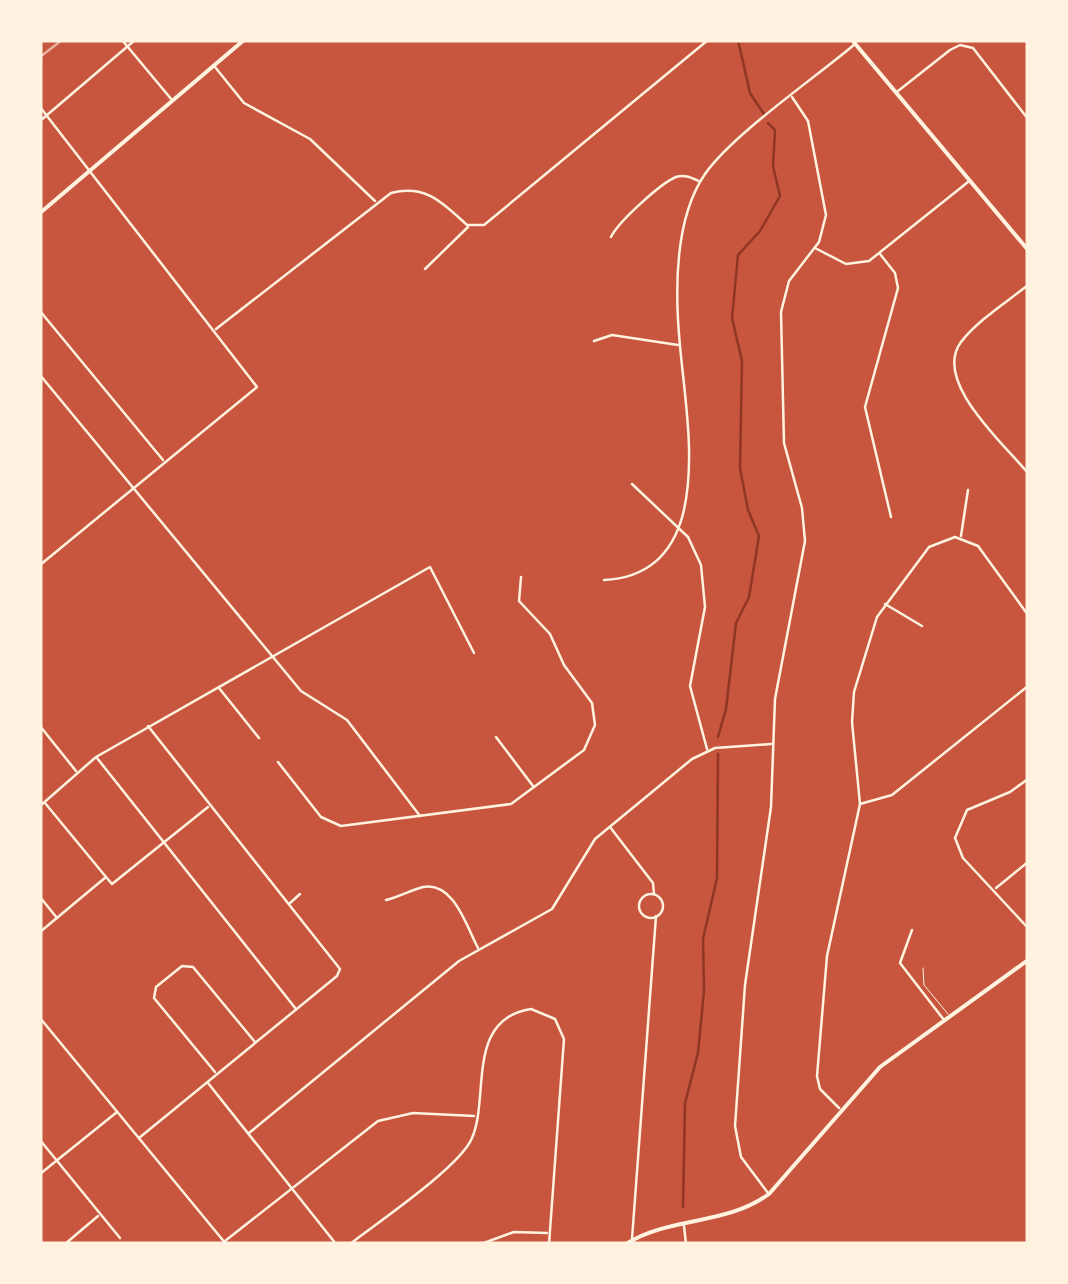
<svg xmlns="http://www.w3.org/2000/svg" width="1068" height="1284" viewBox="0 0 1068 1284" font-family="Cabin,sans-serif">
<style>
.lines{fill:none;stroke-linecap:round;stroke-linejoin:round}
.stream{stroke:#8f3625;stroke-width:2.5}
.service{stroke:#fff3e0;stroke-width:1}
.minor{stroke:#fff3e0;stroke-width:2.5}
.tertiary{stroke:#fff3e0;stroke-width:2.5}
.secondary{stroke:#fff3e0;stroke-width:4}
.primary{stroke:#fff3e0;stroke-width:4}
.rail{stroke:#e9b49f;stroke-width:2.5}
</style>
<rect width="100%" height="100%" fill="#c8553d"/>
<g class="lines">
<g class="stream">
<polyline points="738,40 750,93 764,114"/>
<polyline points="718,737 726,709 736,623 749,597 759,536 748,510 740,468 742,361 732,318 738,255 760,231 780,196 773,166 775,130 768,123"/>
<polyline points="683,1207 685,1103 698,1053 704,991 703,939 717,878 718,754"/>
</g>
<polyline class="service" points="923,968 924,985 948,1014"/>
<g class="minor">
<polyline points="122,40 172,100"/>
<polyline points="215,67 244,103 310,139 375,201"/>
<polyline points="898,91 950,50 960,45 973,48 1028,119"/>
<polyline points="40,107 257,387 40,565"/>
<polyline points="40,121 135,40"/>
<path d="M611 237C618 222 661 183 676 177 684 174 692 178 699 181"/>
<polyline points="815,248 846,264 869,261 968,182"/>
<polyline points="880,254 895,273 898,288 865,407 891,517"/>
<polyline points="425,269 468,227"/>
<path d="M1028 285C1007 302 978 320 961 342 932 381 1004 444 1028 473"/>
<polyline points="40,311 163,460"/>
<path d="M216 329 391 193C426 184 443 203 467 225H484L708 40"/>
<polyline points="594,341 612,335 678,345"/>
<polyline points="40,375 301,691 347,720 420,816"/>
<polyline points="632,484 688,537 701,565 705,607 690,686 707,749"/>
<polyline points="961,536 968,490"/>
<path d="M604 580C646 578 672 556 683 514 696 461 685 400 680 346 675 294 674 219 705 174 733 134 815 78 855 44"/>
<polyline points="885,604 922,626"/>
<polyline points="219,688 259,738"/>
<polyline points="40,726 76,771"/>
<polyline points="496,737 533,786"/>
<polyline points="97,758 296,1009"/>
<polyline points="278,762 321,817 341,826 511,804 584,750 595,725 592,703 564,665 550,634 519,601 521,577"/>
<polyline points="1028,779 1010,792 967,810 955,838 963,858 1028,928"/>
<polyline points="45,803 106,877"/>
<polyline points="860,804 892,795 1028,686"/>
<polyline points="40,806 96,757 430,567 474,653"/>
<polyline points="610,827 653,883 654,894"/>
<polyline points="996,888 1028,862"/>
<circle cx="651" cy="906" r="12"/>
<polyline points="40,897 57,918"/>
<path d="M386 900C399 897 411 890 423 887 454 881 467 928 478 948"/>
<polyline points="290,903 300,894"/>
<polyline points="912,930 900,963 944,1020"/>
<polyline points="40,932 106,877 112,884 208,807"/>
<polyline points="215,1072 154,998 156,987 182,966 193,967 255,1042"/>
<polyline points="208,1083 336,1244"/>
<polyline points="839,1108 820,1089 817,1076 827,956 860,804 852,722 854,692 877,617 929,547 955,537 978,546 1028,615"/>
<polyline points="249,1133 459,961 552,909 595,839 692,759 715,748 771,744"/>
<polyline points="139,1138 337,976 340,969 148,726"/>
<polyline points="40,1140 120,1238"/>
<polyline points="40,1174 117,1112"/>
<polyline points="768,1193 741,1157 735,1126 745,985 771,807 775,699 805,541 802,508 784,443 781,312 789,281 819,242 826,215 808,121 792,97"/>
<polyline points="684,1226 686,1244"/>
<polyline points="632,1239 656,916"/>
<polyline points="225,1241 378,1121 413,1113 474,1116"/>
<polyline points="65,1244 98,1216"/>
<path d="M350 1244C378 1222 460 1167 472 1138 490 1097 465 1019 531 1009L555 1019 564 1039 549 1244"/>
<polyline points="481,1244 514,1232 547,1233"/>
</g>
<polyline class="tertiary" points="40,1018 226,1244"/>
<g class="secondary">
<polyline points="852,40 1028,250"/>
<path d="M626 1244C671 1216 725 1226 769 1194L880 1067 1028 960"/>
</g>
<polyline class="primary" points="40,213 244,40"/>
<polyline class="rail" points="40,57 62,40"/>
</g>
<rect width="1068" height="1284" fill="none" stroke="#fff3e0" stroke-width="85"/>
</svg>
